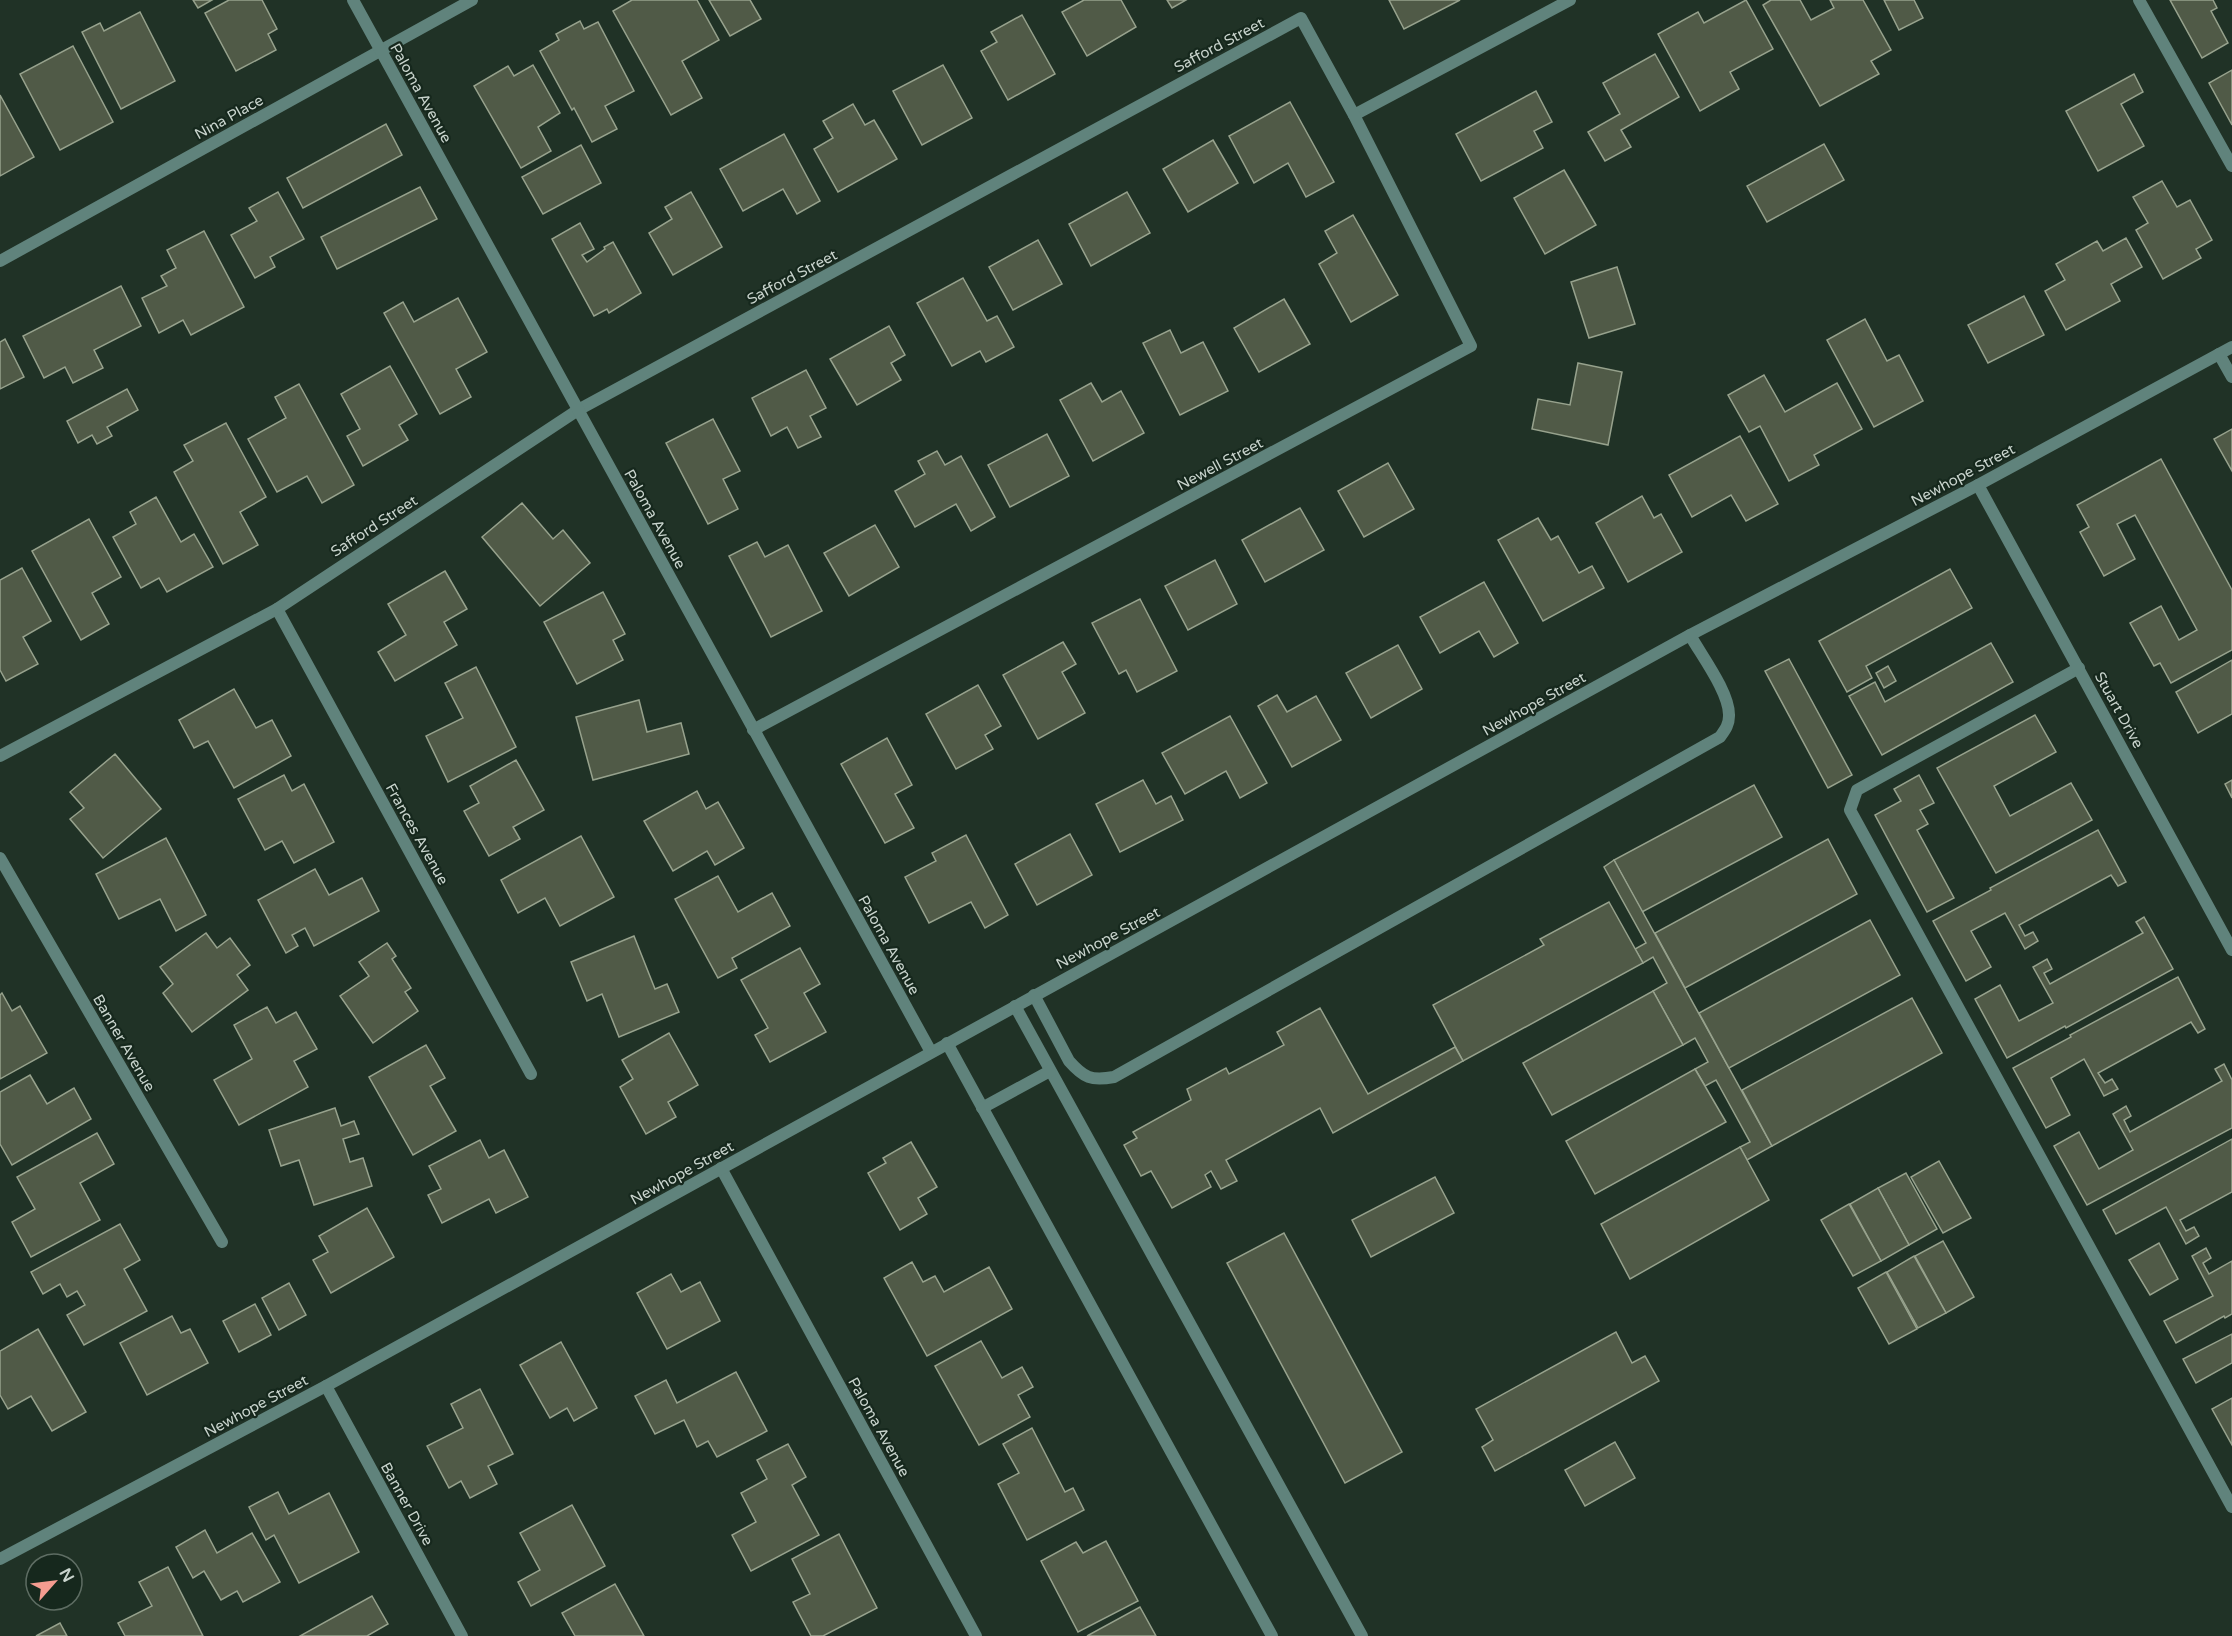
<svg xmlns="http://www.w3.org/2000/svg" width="2232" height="1636" viewBox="0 0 2232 1636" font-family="'Varela Round',sans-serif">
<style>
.building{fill:#505a47;stroke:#97a28d;stroke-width:1.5}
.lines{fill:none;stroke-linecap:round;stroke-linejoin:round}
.service{stroke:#60837c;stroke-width:12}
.minor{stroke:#60837c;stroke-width:12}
.tertiary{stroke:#60837c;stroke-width:12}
.labels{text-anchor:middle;stroke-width:4.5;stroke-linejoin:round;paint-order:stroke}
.street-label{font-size:15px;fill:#c9d4cd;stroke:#16281d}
</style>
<rect width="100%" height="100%" fill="#203226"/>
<g class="building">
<polygon points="193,0 212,0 198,8"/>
<polygon points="229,0 262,0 277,29 268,34 276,50 236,71 205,13"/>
<polygon points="632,0 697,0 719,40 682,61 702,98 671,115 613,11"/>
<polygon points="709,0 750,0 761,19 730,36"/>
<polygon points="1084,0 1121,0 1136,27 1087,56 1062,12"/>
<polygon points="1167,0 1186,0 1172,8"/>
<polygon points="1389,0 1460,0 1404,29"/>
<polygon points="1746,0 1773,49 1730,72 1739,89 1700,111 1658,34 1698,12 1704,23"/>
<polygon points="1771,0 1800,0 1811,20 1834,8 1830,0 1863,0 1891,50 1871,61 1879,74 1820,106 1763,5"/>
<polygon points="1884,0 1914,0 1923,18 1899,30"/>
<polygon points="2170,0 2213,0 2217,8 2211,11 2228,43 2202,58"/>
<polygon points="140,12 175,81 121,109 82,32 100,23 104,31"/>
<polygon points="1022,15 1055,74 1008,100 981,51 997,42 991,32"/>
<polygon points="580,21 584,29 598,22 634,91 605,106 617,129 592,142 574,108 572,110 540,51 559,40 556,34"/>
<polygon points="73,46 113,122 60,150 20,74"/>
<polygon points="1655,54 1679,97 1621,130 1631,147 1605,161 1588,132 1620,114 1603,83"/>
<polygon points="533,65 560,113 538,127 551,151 521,168 474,86 508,66 514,76"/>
<polygon points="943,65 972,118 922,145 893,91"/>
<polygon points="2232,70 2232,125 2209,83"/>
<polygon points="2134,74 2143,92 2121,104 2144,146 2098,171 2066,111"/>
<polygon points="1536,91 1552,122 1534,131 1543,148 1481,181 1456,134"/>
<polygon points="0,95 34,157 0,176"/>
<polygon points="1290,102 1334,182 1306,197 1288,163 1254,183 1229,136"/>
<polygon points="853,104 865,125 874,120 897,159 838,192 814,149 833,138 823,121"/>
<polygon points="386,124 402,155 303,208 287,178"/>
<polygon points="784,134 820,201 797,214 783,189 743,211 720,169"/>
<polygon points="1213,140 1238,183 1188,212 1163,169"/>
<polygon points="1824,144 1844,180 1767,222 1747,186"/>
<polygon points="581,145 601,183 543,214 522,177"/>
<polygon points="1564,170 1596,225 1545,254 1514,198"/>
<polygon points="2162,181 2177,207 2190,200 2212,240 2196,249 2201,258 2163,279 2136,230 2148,223 2133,197"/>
<polygon points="420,187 437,219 337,269 321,237"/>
<polygon points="278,192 304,239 270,257 275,267 255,278 231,235 257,221 249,208"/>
<polygon points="691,192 722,247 673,275 649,233 672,219 665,207"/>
<polygon points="1127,192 1150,233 1091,266 1069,224"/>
<polygon points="1353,215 1398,295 1351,322 1319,264 1337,253 1325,231"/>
<polygon points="580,223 594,249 582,255 587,262 605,249 604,247 613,242 641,293 609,313 607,309 594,316 552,239"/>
<polygon points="204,231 244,307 191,335 183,320 159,333 142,298 167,286 161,276 176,268 167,250"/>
<polygon points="2126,238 2142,267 2111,284 2120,301 2066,330 2045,291 2065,280 2056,264 2097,241 2103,251"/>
<polygon points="1038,240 1062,284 1013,310 989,267"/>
<polygon points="1617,267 1635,324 1589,338 1571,282"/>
<polygon points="963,278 987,321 997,316 1014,347 986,362 980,351 952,366 917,303"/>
<polygon points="121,286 141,326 94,350 103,368 73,383 65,367 44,378 23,336"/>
<polygon points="2024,296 2044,335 1988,363 1968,325"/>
<polygon points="458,298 487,352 456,369 471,397 440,414 384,313 403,302 414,322"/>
<polygon points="1284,299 1310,344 1259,372 1234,328"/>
<polygon points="1865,319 1887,361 1899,355 1923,401 1874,427 1827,340"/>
<polygon points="889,326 905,355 891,363 901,380 857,405 830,359"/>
<polygon points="1170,330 1181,353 1203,342 1228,391 1180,415 1143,343"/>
<polygon points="5,339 24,377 0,389 0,342"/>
<polygon points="1578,363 1622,372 1608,445 1532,429 1538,399 1570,405"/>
<polygon points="390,366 417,414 399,425 408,440 363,466 347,436 360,429 341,394"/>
<polygon points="806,370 826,408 810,416 821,437 798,448 787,427 771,436 752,398"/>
<polygon points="1764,375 1785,412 1837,383 1862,429 1814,455 1819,465 1789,481 1760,426 1749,432 1728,395"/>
<polygon points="1091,383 1102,402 1121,391 1144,433 1093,461 1060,400"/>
<polygon points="299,384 354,485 322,503 307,476 277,492 248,439 286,418 275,397"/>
<polygon points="127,389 138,410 107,427 112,436 97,444 92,435 78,443 67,421"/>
<polygon points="713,419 740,471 723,479 738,509 708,524 666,443"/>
<polygon points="226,423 266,497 240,512 258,545 223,564 174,472 193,461 184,445"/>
<polygon points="2232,429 2232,471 2214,439"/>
<polygon points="1047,434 1069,476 1010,507 988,465"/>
<polygon points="1740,436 1778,504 1746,521 1731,495 1692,517 1669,475"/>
<polygon points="937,451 945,465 961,456 995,517 971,531 956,504 915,527 895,491 925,474 918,461"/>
<polygon points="2161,459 2232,590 2232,650 2171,683 2160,663 2154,666 2130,623 2161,606 2179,640 2197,630 2135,515 2117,524 2135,559 2104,576 2080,532 2089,527 2077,505"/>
<polygon points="1388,463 1414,509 1364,537 1338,491"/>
<polygon points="1642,496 1654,518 1661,514 1682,552 1628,582 1596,523"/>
<polygon points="156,497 181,542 194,534 213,567 167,592 159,578 141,588 113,537 136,524 130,512"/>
<polygon points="522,503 553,539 563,530 590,563 540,606 482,537"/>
<polygon points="1300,508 1324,550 1265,582 1242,540"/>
<polygon points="1538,518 1551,540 1558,536 1579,573 1592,566 1604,588 1543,621 1498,540"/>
<polygon points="89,519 121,577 92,593 109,624 81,640 32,551"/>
<polygon points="875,525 899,567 849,596 824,553"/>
<polygon points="757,542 765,557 788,545 822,611 771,637 729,556"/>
<polygon points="1215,560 1237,604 1188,630 1165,586"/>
<polygon points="22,568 51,621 23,637 38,664 6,681 0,670 0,580"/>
<polygon points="1950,569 1972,608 1866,666 1872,678 1847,692 1819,641"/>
<polygon points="445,571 467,609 444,622 457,645 395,681 378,652 406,635 388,604"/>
<polygon points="1484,582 1518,643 1494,657 1479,631 1440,653 1420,617"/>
<polygon points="603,592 625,634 613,640 623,660 577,684 544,622"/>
<polygon points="1140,599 1177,671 1137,692 1126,670 1119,674 1092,623"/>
<polygon points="1063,642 1076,664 1062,672 1085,713 1038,739 1003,675"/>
<polygon points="1991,643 2013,682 1882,755 1849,696 1875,682 1885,702"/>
<polygon points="1398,645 1422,689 1371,718 1346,673"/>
<polygon points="1789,659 1852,775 1828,788 1765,671"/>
<polygon points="2232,660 2232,714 2198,733 2176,692"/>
<polygon points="1888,666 1896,681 1884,688 1876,673"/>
<polygon points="476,667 516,747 448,782 426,736 463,718 445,683"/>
<polygon points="978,685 1001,726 985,735 993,749 956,769 926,714"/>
<polygon points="234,689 256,728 272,720 291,756 234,788 208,741 194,748 179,720"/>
<polygon points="1277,695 1287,712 1316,696 1341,740 1292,767 1258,706"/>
<polygon points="639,700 647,732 681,723 689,754 593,780 576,717"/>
<polygon points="2035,715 2056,752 1994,786 2010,816 2071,783 2092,820 1996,873 1937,768"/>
<polygon points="1230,716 1267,783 1240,798 1226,771 1185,794 1162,753"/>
<polygon points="887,738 912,785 895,794 914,828 885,843 841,764"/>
<polygon points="115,754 161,809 103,858 70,819 84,808 70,792"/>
<polygon points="516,760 544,810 513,827 520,839 489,856 464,811 479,803 470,786"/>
<polygon points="284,775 292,791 304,784 334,842 294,863 282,841 265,850 238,799"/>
<polygon points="1919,775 1934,803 1920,810 1928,824 1917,830 1954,898 1927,912 1875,815 1901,801 1894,789"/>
<polygon points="1143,780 1156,804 1171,796 1183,820 1120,852 1096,804"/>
<polygon points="2232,780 2232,798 2225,784"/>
<polygon points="1754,785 1782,837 1642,912 1614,860"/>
<polygon points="697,791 706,809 718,802 744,848 715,865 707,851 673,871 644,821"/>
<polygon points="2098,830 2126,882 2118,886 2111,875 2019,925 2025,936 2033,932 2038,941 2025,949 2005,913 1971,931 1991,967 1966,981 1933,921 1991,890 1990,888"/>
<polygon points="1070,834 1092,875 1037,905 1015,864"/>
<polygon points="966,835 1008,915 985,928 971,902 929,923 905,877 936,861 932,853"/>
<polygon points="581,836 614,897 560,926 545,898 518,913 501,880"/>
<polygon points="166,838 206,915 176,931 160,899 119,919 96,874"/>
<polygon points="1828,839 1857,894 1685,988 1655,933"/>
<polygon points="1614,860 1772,1146 1747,1160 1740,1147 1750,1142 1716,1080 1705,1086 1695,1069 1708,1062 1695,1038 1683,1045 1653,991 1667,983 1653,957 1643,963 1635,949 1646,943 1604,867"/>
<polygon points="315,869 329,895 362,878 379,911 314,946 305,928 292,935 298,946 286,953 258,900"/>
<polygon points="718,876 738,912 772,893 790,926 732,958 737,968 718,978 675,899"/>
<polygon points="1609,902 1643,963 1463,1061 1433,1005 1544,945 1540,939"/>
<polygon points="2144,917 2173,969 2066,1028 2065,1026 2007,1058 1975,999 2000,985 2019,1021 2053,1003 2033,967 2047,959 2052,969 2044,973 2050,984 2143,933 2136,922"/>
<polygon points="1870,920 1900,975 1729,1068 1699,1013"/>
<polygon points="206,933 217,948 230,938 250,965 237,975 248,990 192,1032 163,993 173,984 160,967"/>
<polygon points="634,936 655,989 667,984 679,1012 619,1037 602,994 587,1001 571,962"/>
<polygon points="387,943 396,956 392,959 411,988 405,992 418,1011 373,1043 340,996 369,976 359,962"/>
<polygon points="800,948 820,984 804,993 826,1032 770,1062 755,1035 768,1028 741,980"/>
<polygon points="2178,977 2205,1029 2198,1033 2191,1022 2098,1073 2105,1083 2112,1079 2118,1089 2104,1096 2084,1059 2051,1078 2070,1115 2046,1128 2013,1068 2071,1037 2070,1035"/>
<polygon points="1653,991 1683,1045 1552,1115 1523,1063"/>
<polygon points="2,993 12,1011 20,1006 47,1053 0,1079 0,995"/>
<polygon points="1912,998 1942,1053 1772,1146 1742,1090"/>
<polygon points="267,1007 276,1023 296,1012 317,1049 294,1061 308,1087 239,1125 214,1080 252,1059 234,1025"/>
<polygon points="1320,1008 1368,1094 1455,1047 1463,1061 1333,1133 1320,1108 1226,1160 1237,1181 1221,1189 1211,1171 1205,1175 1211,1187 1172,1208 1151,1171 1141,1176 1124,1145 1137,1138 1133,1132 1191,1100 1187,1089 1226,1068 1229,1074 1284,1045 1277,1032"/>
<polygon points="669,1033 698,1085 668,1102 676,1117 646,1134 620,1087 633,1079 622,1060"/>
<polygon points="426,1045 445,1078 430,1086 456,1131 413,1155 369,1077"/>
<polygon points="2224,1064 2232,1080 2232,1128 2087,1205 2054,1146 2079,1132 2099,1169 2133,1150 2113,1114 2126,1106 2131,1116 2124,1120 2130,1132 2222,1081 2215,1069"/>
<polygon points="1695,1069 1726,1122 1595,1194 1566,1141"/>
<polygon points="30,1075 47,1104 74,1088 91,1119 12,1165 0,1144 0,1092"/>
<polygon points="335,1108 341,1126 354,1121 359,1134 343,1139 350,1162 363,1158 372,1186 314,1205 299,1160 281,1166 269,1130"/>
<polygon points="97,1133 114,1164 80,1183 100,1220 31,1257 12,1222 35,1209 17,1177"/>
<polygon points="2232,1139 2232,1192 2180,1220 2186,1231 2194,1227 2199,1236 2186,1244 2166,1207 2116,1234 2103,1210"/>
<polygon points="480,1140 489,1158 504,1150 528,1197 496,1213 489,1199 442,1223 428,1195 441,1189 429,1166"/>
<polygon points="911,1142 937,1187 918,1198 927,1214 900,1230 868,1173 886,1163 883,1158"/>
<polygon points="1740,1147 1769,1200 1630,1279 1601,1224"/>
<polygon points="1939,1161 1971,1218 1943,1233 1911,1177"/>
<polygon points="1906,1173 1937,1229 1909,1245 1878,1188"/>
<polygon points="1435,1177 1454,1213 1371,1257 1352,1220"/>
<polygon points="1878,1188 1909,1245 1881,1261 1850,1204"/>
<polygon points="1849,1204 1881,1261 1853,1276 1821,1220"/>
<polygon points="367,1208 394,1257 331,1293 313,1260 328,1252 319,1236"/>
<polygon points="120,1224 140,1260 124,1269 147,1311 84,1345 67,1315 85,1305 77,1291 67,1297 60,1284 43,1294 31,1272"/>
<polygon points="1284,1233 1402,1452 1345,1483 1227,1263"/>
<polygon points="1943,1241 1974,1297 1946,1313 1915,1256"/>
<polygon points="2159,1243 2178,1279 2150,1295 2129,1260"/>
<polygon points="2206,1248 2211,1258 2203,1263 2209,1274 2232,1261 2232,1314 2225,1318 2224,1316 2176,1343 2164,1321 2213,1296 2192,1256"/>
<polygon points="1914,1256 1946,1313 1918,1328 1887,1272"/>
<polygon points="912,1262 923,1282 935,1276 944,1292 989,1267 1012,1309 927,1356 884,1278"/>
<polygon points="1886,1272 1917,1329 1889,1344 1858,1288"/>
<polygon points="671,1274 681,1292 700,1282 720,1321 667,1349 637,1293"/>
<polygon points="289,1283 306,1315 279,1330 262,1298"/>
<polygon points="255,1304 271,1335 239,1352 223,1321"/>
<polygon points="172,1316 181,1333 190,1329 208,1363 147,1395 120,1343"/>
<polygon points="38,1329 86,1412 52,1431 31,1396 8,1409 0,1395 0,1351"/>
<polygon points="1616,1332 1632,1363 1645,1356 1659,1381 1495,1471 1482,1447 1493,1440 1476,1409"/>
<polygon points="2232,1334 2232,1363 2196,1383 2183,1359"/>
<polygon points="981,1341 1002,1378 1022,1367 1033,1387 1018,1395 1030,1417 979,1445 935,1366"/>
<polygon points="561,1342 597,1408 574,1421 567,1408 550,1418 520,1365"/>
<polygon points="736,1372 767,1431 717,1457 708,1441 697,1447 684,1420 655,1434 635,1396 666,1380 677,1403"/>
<polygon points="480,1389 513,1454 488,1466 497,1484 470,1498 461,1481 449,1488 427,1446 463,1428 451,1404"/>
<polygon points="2232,1398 2232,1445 2212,1409"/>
<polygon points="1032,1428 1065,1492 1073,1488 1084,1510 1027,1540 998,1484 1019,1473 1003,1444"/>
<polygon points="1615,1442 1635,1478 1585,1506 1565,1470"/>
<polygon points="788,1444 806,1477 792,1485 819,1535 751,1571 732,1535 756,1522 741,1493 767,1479 757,1460"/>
<polygon points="278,1492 289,1514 329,1493 359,1552 299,1583 274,1535 266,1540 249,1507"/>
<polygon points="572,1505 605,1566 531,1606 518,1582 540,1570 520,1533"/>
<polygon points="205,1530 217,1553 252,1533 280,1582 243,1602 237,1591 221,1600 204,1571 193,1578 176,1547"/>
<polygon points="839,1534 877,1608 823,1636 811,1636 793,1602 810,1594 792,1559"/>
<polygon points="1106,1541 1138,1601 1078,1632 1041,1561 1076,1542 1083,1553"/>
<polygon points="168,1567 203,1636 125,1636 118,1623 152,1606 139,1582"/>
<polygon points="615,1584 644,1636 575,1636 562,1613"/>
<polygon points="372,1596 388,1624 367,1636 300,1636"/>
<polygon points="1140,1607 1156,1636 1087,1636"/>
<polygon points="60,1623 67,1636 36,1636"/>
</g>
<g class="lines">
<g class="service">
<polyline points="2139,0 2232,166"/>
<polyline points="2219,354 2232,377"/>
<polyline points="2079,668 1857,790 1850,810 2232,1507"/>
<path d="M1034 995 1069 1061C1084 1078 1091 1081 1114 1077L1720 737C1725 730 1729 725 1729 716 1730 693 1701 655 1690 635"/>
<polyline points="1015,1006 1362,1636"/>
<polyline points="947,1043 1272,1636"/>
<polyline points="982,1108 1050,1071"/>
</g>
<g class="minor">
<polyline points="1354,115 1570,0"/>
<polyline points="0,261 472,0"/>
<polyline points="1978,485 2232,950"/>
<polyline points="277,609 531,1074"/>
<polyline points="0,756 277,609 578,410 1301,18 1354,115 1471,346 753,730"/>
<polyline points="0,858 222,1242"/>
<polyline points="721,1168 976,1636"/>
</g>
<g class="tertiary">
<polyline points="353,0 931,1052"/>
<polyline points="326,1386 462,1636"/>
<polyline points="0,1559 326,1386 1690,635 1978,485 2232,347"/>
</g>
</g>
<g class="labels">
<g class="street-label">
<text transform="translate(1219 45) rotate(-28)" y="5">Safford Street</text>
<text transform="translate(421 93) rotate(61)" y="5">Paloma Avenue</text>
<text transform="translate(229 117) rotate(-29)" y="5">Nina Place</text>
<text transform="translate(792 277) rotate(-28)" y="5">Safford Street</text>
<text transform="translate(1220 464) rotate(-28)" y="5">Newell Street</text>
<text transform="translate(1963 475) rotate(-28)" y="5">Newhope Street</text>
<text transform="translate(655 519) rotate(61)" y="5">Paloma Avenue</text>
<text transform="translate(374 526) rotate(-33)" y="5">Safford Street</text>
<text transform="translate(1534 704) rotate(-29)" y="5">Newhope Street</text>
<text transform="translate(2119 710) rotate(61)" y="5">Stuart Drive</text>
<text transform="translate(417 834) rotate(61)" y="5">Frances Avenue</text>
<text transform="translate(1108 938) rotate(-28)" y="5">Newhope Street</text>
<text transform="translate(889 945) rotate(61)" y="5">Paloma Avenue</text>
<text transform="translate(124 1043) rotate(60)" y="5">Banner Avenue</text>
<text transform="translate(682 1173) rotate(-29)" y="5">Newhope Street</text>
<text transform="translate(256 1406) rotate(-28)" y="5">Newhope Street</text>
<text transform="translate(879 1427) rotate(61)" y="5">Paloma Avenue</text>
<text transform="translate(407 1504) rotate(61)" y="5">Banner Drive</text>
</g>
</g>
<g transform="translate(54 1582) rotate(62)"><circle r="28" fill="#16281d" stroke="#5e6d63" stroke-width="1.5"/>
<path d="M0-4.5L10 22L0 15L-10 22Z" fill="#f59c90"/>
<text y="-9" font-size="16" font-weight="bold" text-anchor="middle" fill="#c9d4cd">N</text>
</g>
</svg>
